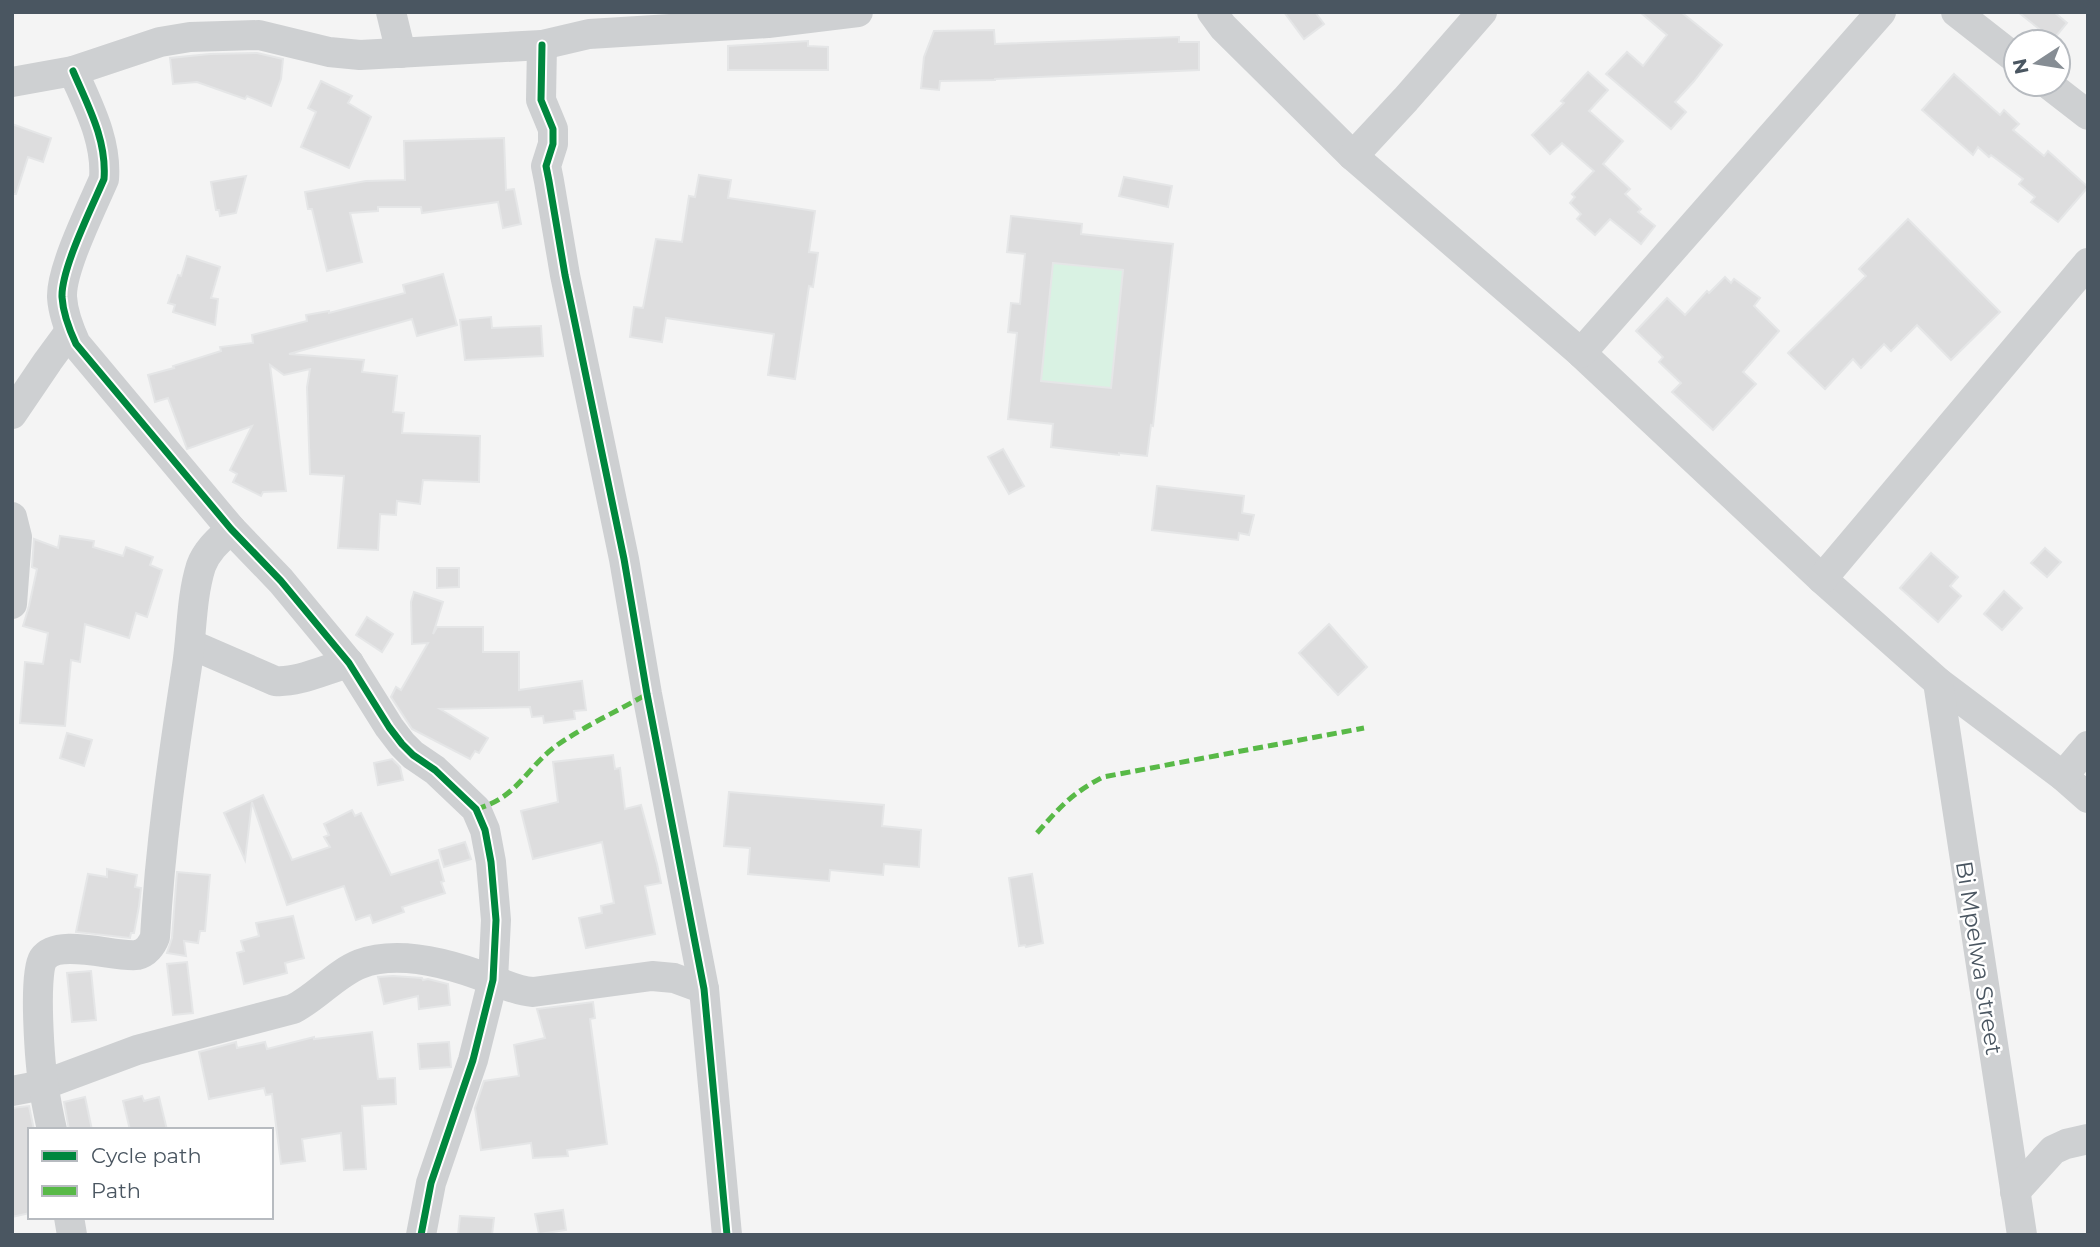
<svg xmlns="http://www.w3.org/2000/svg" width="2100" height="1247" viewBox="0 0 2100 1247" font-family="Montserrat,sans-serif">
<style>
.green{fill:#d9f2e3}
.building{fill:#ddddde;stroke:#e5e6e7;stroke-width:2;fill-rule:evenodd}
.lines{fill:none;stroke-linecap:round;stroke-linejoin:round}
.minor{stroke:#ced0d2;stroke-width:30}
.quiet{stroke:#58b947;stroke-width:5;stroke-dasharray:10 5;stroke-linecap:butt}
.cycleway-casing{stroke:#fff;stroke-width:11}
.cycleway{stroke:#00873e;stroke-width:7}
.labels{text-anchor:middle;stroke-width:5;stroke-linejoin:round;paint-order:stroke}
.street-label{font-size:23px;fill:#4a5661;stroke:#fff}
</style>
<rect width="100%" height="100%" fill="#f4f4f4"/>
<polygon class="green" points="1053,263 1123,270 1111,388 1041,381"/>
<g class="building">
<polygon points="1284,12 1315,12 1324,24 1304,39"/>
<polygon points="1640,12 1681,12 1722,45 1694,81 1675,102 1686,112 1671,129 1606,74 1627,52 1643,66 1667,35"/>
<polygon points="2018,12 2054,12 2067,23 2053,40"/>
<polygon points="994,30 995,44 1179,37 1179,42 1199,42 1199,70 995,79 995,80 940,81 939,90 921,88 924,57 934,31"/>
<polygon points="808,41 808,46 828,47 828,70 728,70 728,46"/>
<polygon points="257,53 283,59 281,79 271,106 247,96 245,99 197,82 173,84 170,58 210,54"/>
<polygon points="1588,72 1608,90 1589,111 1623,141 1603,164 1630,189 1625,194 1641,209 1638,212 1655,226 1641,244 1610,219 1595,235 1577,219 1581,214 1570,203 1575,197 1572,194 1594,171 1562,143 1550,154 1532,135 1564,103 1561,101"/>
<polygon points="1954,74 2000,115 2004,110 2019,124 2013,130 2044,156 2048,151 2088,187 2058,222 2031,202 2035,197 2019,184 2023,179 1991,155 1989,157 1978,147 1973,155 1922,110"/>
<polygon points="321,81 352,96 348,103 371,117 349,168 301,147 316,112 308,108"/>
<polygon points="12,124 51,138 43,162 28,157 16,194 12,194"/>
<polygon points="504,138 506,190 514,189 521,224 503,228 498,202 422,213 421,207 378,207 378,211 350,213 362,262 327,271 312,209 308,209 305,192 366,181 405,180 404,141"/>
<polygon points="699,175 731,180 728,198 815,211 809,252 818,253 813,287 809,286 795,379 768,375 774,334 666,318 662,342 630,337 634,307 643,308 656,239 682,242 689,196 695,197"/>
<polygon points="246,176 236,213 220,216 219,210 216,210 211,182"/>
<polygon points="1124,177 1172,186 1168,207 1119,196"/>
<path d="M1011 216 1082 224 1081 234 1173 244 1153 426 1151 425 1147 456 1119 453V455L1051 447 1053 424 1008 419 1017 333 1008 332 1011 303 1020 304 1025 254 1007 252ZM1053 263 1123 270 1111 388 1041 381Z"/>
<polygon points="1908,219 2000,312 1951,360 1917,325 1891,351 1884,344 1861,368 1853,359 1825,389 1788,353 1866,276 1859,269"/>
<polygon points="187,256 220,267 211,298 218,299 215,325 173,312 175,305 168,303 178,275 181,276"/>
<polygon points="443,274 457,325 417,336 412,319 289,354 364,360 362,372 397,376 393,412 404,413 402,433 480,436 479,482 423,480 420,504 397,501 396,515 380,514 378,550 338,548 344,476 310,474 307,387 310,369 284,375 270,365 286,491 263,492 261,496 233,482 237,474 230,470 252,426 187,449 168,398 155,402 148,375 174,368 173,366 221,351 220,347 253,343 252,335 307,321 306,315 329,311 329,313 405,293 403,285"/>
<polygon points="1725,277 1731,283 1734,279 1760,298 1754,306 1779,331 1743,372 1756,384 1713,430 1672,392 1681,383 1659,362 1663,357 1636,331 1667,298 1685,315 1707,291 1709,293"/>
<polygon points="491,317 492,328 541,326 543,356 465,360 460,320"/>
<polygon points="1003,449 1024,486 1009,494 988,457"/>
<polygon points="1157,486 1244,496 1242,513 1254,515 1249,535 1239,533 1238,540 1152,530"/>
<polygon points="60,536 94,541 93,547 123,556 126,547 153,557 150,565 162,570 147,617 136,613 129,638 85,624 80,662 71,660 65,726 20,723 25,662 43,664 48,633 23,626 29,606 37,569 32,567 34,539 58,548"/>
<polygon points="2045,548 2061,562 2047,577 2031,563"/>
<polygon points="1931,553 1958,577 1950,586 1961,596 1938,622 1900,588"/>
<polygon points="437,568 459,568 459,587 437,588"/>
<polygon points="2004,591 2022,608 2002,630 1984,614"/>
<polygon points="414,592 443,602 433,634 437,627 483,627 483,652 519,652 519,690 582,681 586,710 574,711 575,719 544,723 543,716 532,717 530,707 440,709 488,738 479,753 475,751 470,759 412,729 391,697 396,687 401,690 428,643 412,644 411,602"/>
<polygon points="367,617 393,634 382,652 356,635"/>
<polygon points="1329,624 1367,667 1338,695 1299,653"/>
<polygon points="67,733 92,740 84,766 60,758"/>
<polygon points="613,755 615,769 620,768 625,809 641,805 657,864 661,883 645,886 655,934 586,948 579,918 602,913 601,906 614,903 602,842 533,859 521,811 558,802 553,762"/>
<polygon points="392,759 400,767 403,780 378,785 374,763"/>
<polygon points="729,792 884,805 882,826 921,830 919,867 884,864 883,875 830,870 829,881 748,874 750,848 724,846"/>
<polygon points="263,795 292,860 330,847 324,837 329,835 324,824 352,810 355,816 361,813 391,875 438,860 444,881 441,882 445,893 402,907 404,912 373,923 370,915 356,920 344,886 287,905 252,802 245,860 224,813"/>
<polygon points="465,842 471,859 444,867 439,850"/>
<polygon points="107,869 137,875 135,887 141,888 139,906 134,933 131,933 130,938 76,932 88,874 107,877"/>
<polygon points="177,872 210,875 205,931 200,931 198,943 184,941 186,956 167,953 172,938"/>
<polygon points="1032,874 1043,943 1026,947 1025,945 1019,946 1009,878"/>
<polygon points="293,916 304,958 285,963 287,973 244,984 237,953 244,951 241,941 259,936 256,923"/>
<polygon points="187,962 193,1013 173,1015 167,964"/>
<polygon points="91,971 96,1020 72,1022 67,973"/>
<polygon points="393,976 422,978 423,980 428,979 448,984 450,1005 419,1009 418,996 384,1004 378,977"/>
<polygon points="593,1002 595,1018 590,1019 607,1144 567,1150 568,1156 533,1158 531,1143 481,1150 475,1108 484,1081 519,1076 514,1045 545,1038 537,1009"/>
<polygon points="372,1032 378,1079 395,1078 396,1104 362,1106 366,1169 344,1170 341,1133 302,1139 305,1161 281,1164 272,1094 266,1095 264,1088 209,1099 199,1052 236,1042 237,1048 265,1042 267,1049 314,1037 314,1039"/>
<polygon points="449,1042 451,1067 420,1069 418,1044"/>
<polygon points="142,1096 144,1101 159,1097 167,1130 130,1130 123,1101"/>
<polygon points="85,1097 92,1130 69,1130 64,1102"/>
<polygon points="29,1106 34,1130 30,1130 30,1213 12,1217 12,1108"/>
<polygon points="563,1210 566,1230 539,1234 535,1214"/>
<polygon points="460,1216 494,1218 492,1235 458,1235"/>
</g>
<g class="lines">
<g class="minor">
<polyline points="391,12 401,53"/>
<polyline points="1212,12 1223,27 1353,156 1581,353 1822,579 1938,682 2063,776 2088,798"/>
<polyline points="1956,12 2016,59"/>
<polyline points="542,45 541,100 553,129 553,144 546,166 549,181 565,275 624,559 647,694 704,989 727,1235"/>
<path d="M73 71C88 106 107 140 104 179 92 207 61 269 62 297 63 313 69 329 76 344L231 529 281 581 349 663 389 727 402 744 413 755 435 770 476 809 485 830 491 862 496 920 493 980 473 1060 431 1183 421 1235"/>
<polyline points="12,82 73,71 160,42 190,37 259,35 329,52 360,55 542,45 589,34 768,23 858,12"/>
<polyline points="2048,84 2088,115"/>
<polyline points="1353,156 1406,99 1482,12"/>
<polyline points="1581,353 1881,12"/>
<polyline points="12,414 48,361 70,331"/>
<polyline points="12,517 17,537 12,604"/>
<polyline points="1822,579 2088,263"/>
<path d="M190 644 275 681C298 683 326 669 349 663"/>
<polyline points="1938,682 2022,1235"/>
<polyline points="2063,776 2088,746"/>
<path d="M12 1091 43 1085 137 1050 293 1009C317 997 335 974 360 964 400 949 454 965 492 980 507 985 517 991 533 992L652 976 674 978 704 989"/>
<path d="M52 1130C49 1116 46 1102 44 1088 40 1066 33 975 43 959 58 937 115 958 137 955 146 953 152 945 155 937 160 846 173 756 187 666 192 633 191 598 201 566 207 550 219 540 231 529"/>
<polyline points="2015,1192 2053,1150 2066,1144 2088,1139"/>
<polyline points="69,1217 72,1235"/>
</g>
<g class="quiet">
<path d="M476 809C516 798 524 772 552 749 578 729 618 711 647 694"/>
<path d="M1037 833C1061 806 1071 794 1103 777L1364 728"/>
</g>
<g class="cycleway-casing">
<g id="cycleway">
<polyline points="542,45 541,100 553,129 553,144 546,166 549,181 565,275 624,559 647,694 704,989 727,1235"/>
<path d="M73 71C88 106 107 140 104 179 92 207 61 269 62 297 63 313 69 329 76 344L231 529 281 581 349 663 389 727 402 744 413 755 435 770 476 809 485 830 491 862 496 920 493 980 473 1060 431 1183 421 1235"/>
</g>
</g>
<use href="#cycleway" class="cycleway"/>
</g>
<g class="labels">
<g class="street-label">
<text transform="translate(1979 958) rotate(81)" y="8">Bi Mpelwa Street</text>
</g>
</g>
<rect width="2100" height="1247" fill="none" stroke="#4a5661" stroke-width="28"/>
<rect x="28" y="1128" width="245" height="91" fill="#ffffff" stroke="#b7bbc0" stroke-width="2"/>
<rect x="42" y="1151" width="35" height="10" fill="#00873e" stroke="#b7bbc0" stroke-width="2"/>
<text x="91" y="1163" font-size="21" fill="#4a5661">Cycle path</text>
<rect x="42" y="1186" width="35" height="10" fill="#58b947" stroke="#b7bbc0" stroke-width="2"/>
<text x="91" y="1198" font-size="21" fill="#4a5661">Path</text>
<g transform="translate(2037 63) rotate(258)"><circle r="33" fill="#ffffff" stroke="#b7bbc0" stroke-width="2"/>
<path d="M0-5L12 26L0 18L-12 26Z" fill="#868d94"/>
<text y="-10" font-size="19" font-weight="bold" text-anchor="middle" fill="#4a5661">N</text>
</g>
</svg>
